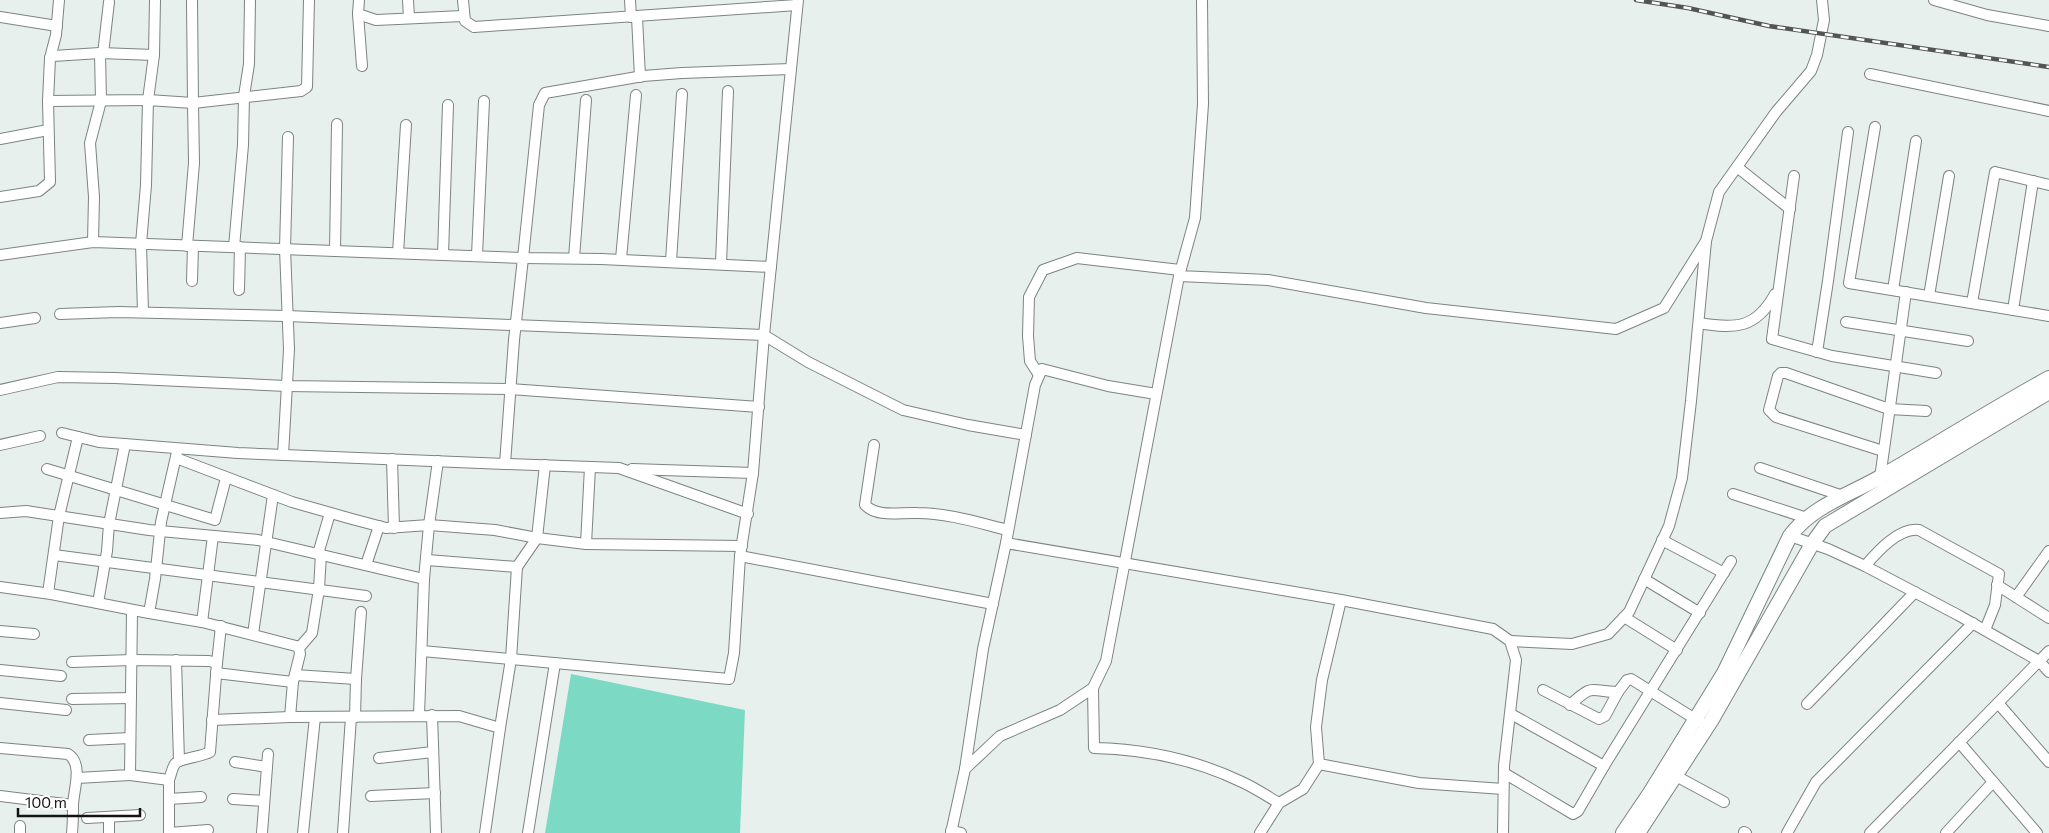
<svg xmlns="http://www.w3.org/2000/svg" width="2049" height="833" viewBox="0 0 2049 833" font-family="Commissioner,sans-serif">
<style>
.green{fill:#7cdac4}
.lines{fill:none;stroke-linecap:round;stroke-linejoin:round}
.street-casing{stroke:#7c8482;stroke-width:12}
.secondary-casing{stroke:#7c8482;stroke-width:16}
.street{stroke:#fff;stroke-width:10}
.secondary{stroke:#fff;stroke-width:14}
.rail-casing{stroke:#515554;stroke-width:4.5}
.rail{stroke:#fff;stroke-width:2.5;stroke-dasharray:8;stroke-linecap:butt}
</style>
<rect width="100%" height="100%" fill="#e8f0ee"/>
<polygon class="green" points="571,674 745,710 740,833 545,833"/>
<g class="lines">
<g class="street-casing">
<g id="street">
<polyline points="192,0 193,103 301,91 307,87 309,0"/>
<polyline points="359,0 358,14 376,20 463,16"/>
<polyline points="408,0 409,18"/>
<polyline points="463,0 465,21 474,27 797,5"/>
<polyline points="630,0 631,17"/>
<polyline points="1202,0 1203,104 1195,218 1179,276 1268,280 1426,308 1616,329 1664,308 1706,241"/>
<polyline points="1934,0 1987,15 2049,26"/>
<polyline points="358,14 362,66"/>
<polyline points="0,17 57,26"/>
<polyline points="637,17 640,77"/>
<polyline points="103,54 109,2"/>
<polyline points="50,58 56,35 59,0"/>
<polyline points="1870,74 2049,111"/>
<polyline points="48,101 50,58 53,56 100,53 154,55"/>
<polyline points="1875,127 1849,283 2049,316"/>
<polyline points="0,139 48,130"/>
<polyline points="1737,167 1790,209"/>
<polyline points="1794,176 1772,339 1832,356 1936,373"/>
<polyline points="0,197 39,191 50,182 48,101 148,100 154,55 155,0"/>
<polyline points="93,242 94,197 90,143 101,101 100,53"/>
<polyline points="234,247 243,145 244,96 249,64 250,0"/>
<polyline points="335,251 337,124"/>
<polyline points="398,253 406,125"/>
<polyline points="443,254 448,105"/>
<polyline points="0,255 93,242 523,258 514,340 505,464 238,453 99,442 62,433"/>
<polyline points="477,255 484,101"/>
<polyline points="574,258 586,100"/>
<polyline points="621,259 636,95"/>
<polyline points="671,261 682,94"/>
<polyline points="721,263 728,91"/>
<polyline points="771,267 601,259 523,258 539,105 545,93 643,76 682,73 791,69"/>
<polyline points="192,281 193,246"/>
<polyline points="239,290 240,247"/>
<polyline points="1893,290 1916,141"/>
<polyline points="1929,296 1949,176"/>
<polyline points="1972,303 1995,172 2049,185"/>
<polyline points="2013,310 2033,181"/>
<polyline points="143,312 141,244 146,185 148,100 193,103 194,163 187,246"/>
<polyline points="60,314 118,312 287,316 764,335 808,362 903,410 968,425 1026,435"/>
<polyline points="1846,322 1968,341"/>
<polyline points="0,323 35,318"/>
<path d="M1699 323C1735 329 1756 329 1775 294"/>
<polyline points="1817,352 1828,281 1848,132"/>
<polyline points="1039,375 1030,361 1028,336 1029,297 1043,270 1077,258 1180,270"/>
<polyline points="0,390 58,377 115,378 286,386 510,389 759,407"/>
<polyline points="0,445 40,436"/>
<path d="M874 445 865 505C878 518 900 512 917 513 948 513 979 523 1008 530"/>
<polyline points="1883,451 1776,417 1769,410 1778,376 1781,373 1786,373 1889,409 1926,411"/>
<polyline points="283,455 289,349 285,249 288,137"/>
<polyline points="176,458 292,502 352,519 386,528 429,525 424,579 419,715"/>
<polyline points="392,459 394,528"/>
<polyline points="438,461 429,525 495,530 537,538 586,544 742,546"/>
<polyline points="505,464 619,468 748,514"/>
<polyline points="1760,468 1843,496"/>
<polyline points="47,469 215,520 226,478"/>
<polyline points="632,469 753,473"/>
<polyline points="1881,481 1880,478 1906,292"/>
<polyline points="1733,494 1807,518"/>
<polyline points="0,513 26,511 149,530 258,540 424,579"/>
<polyline points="1790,536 1828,549 1865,566 1958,615 2039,661 2049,672"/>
<polyline points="1662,540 1724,573"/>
<polyline points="1006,543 1341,600 1493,629 1510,641 1516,660 1504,766 1503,833"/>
<polyline points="586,544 590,467"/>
<polyline points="318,554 330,513"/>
<polyline points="54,555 366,596"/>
<polyline points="740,556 993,604"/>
<polyline points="427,560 517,567 537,538 545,465"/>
<polyline points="366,565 379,526"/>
<path d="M1865 566C1877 552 1899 527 1919 530L1999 574 1995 605 1985 630"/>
<polyline points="1644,579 1700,613"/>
<polyline points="1997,585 2049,618"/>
<polyline points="0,587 51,594 149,613 202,622 296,646 299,648 300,654 293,682 290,717 459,716 500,728 485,833"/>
<polyline points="48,593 59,516 78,437"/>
<polyline points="2016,597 2049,551"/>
<polyline points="98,603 107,551 109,524 125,444"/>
<polyline points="149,613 155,579 161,522 177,452"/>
<polyline points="1624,617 1677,650"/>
<polyline points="202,622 213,536"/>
<polyline points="0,631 34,634"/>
<polyline points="253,634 273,495"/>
<polyline points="1510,641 1572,644 1608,634 1629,612 1669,526 1682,478 1691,401 1706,241 1719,192 1776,112 1811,71 1817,55 1824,20 1822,0"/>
<polyline points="299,648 312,633 319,589 321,554"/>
<polyline points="422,651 729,679 734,653 740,556 753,473 764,335 798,0"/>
<polyline points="176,660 179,761"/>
<polyline points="72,662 132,660 209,661 217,663 221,626"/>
<polyline points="0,670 61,676"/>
<polyline points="216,673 293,682"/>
<polyline points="295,675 356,679"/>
<path d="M1093 688 1094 748C1144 749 1196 760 1242 782 1255 788 1267 796 1279 803"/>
<polyline points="1543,690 1599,719 1605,716 1618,692"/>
<polyline points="72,699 131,698"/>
<polyline points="0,703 66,710"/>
<polyline points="1998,703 2049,762"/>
<polyline points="1807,704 1915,592"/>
<path d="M1570 705C1595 682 1589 692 1618 692L1627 680 1631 679 1700 722"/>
<polyline points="432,715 436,833"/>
<polyline points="355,717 356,679 361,612"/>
<polyline points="212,720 290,717"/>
<polyline points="500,728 511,659 517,567"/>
<polyline points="89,740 130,738"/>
<polyline points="1959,742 2037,833"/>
<path d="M0 748 68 754C84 764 73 791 73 806 73 815 73 823 72 833"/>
<polyline points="379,758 433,752"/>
<polyline points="235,762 267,767"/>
<polyline points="1319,764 1419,783 1503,789"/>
<polyline points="1604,766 1731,561"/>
<polyline points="965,769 983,649 1006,543 1035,385 1042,369 1108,386 1156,394"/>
<polyline points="1504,773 1573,814 1578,811 1604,766 1511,714"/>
<path d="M130 775 169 780C171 775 172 768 175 764 179 758 202 757 210 752L217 663"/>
<polyline points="1676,776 1724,802"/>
<polyline points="77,778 130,775 132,610"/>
<polyline points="0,796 73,805"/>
<polyline points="371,796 435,793"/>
<polyline points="169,799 201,797"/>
<polyline points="233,799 264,801"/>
<polyline points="87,818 140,815"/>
<polyline points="951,831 961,833"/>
<polyline points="1744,832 1746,833"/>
<polyline points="20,833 20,826"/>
<polyline points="109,833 109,817"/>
<polyline points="169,833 169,780"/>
<polyline points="169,833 208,830"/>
<polyline points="262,833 268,754"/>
<polyline points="303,833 315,717"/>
<polyline points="343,833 351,717"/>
<polyline points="528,833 555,663"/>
<polyline points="951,833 965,769 1000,736 1060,710 1093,688 1106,661 1179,276"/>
<polyline points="1260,833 1279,803 1303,789 1319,764 1316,727 1322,680 1341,600"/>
<polyline points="1787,833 1816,782 1973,623"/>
<polyline points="1870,833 2049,651"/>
<polyline points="1946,833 1993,782"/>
</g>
</g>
<g class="secondary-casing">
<g id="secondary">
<path d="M1623 833 1650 793 1724 673 1790 536C1813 505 1850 495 1882 476 1938 444 1992 409 2049 378"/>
<polyline points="1638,833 1711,721 1812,544 1825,526 2049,392"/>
</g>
</g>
<use href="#street" class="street"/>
<use href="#secondary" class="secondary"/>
<g class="rail-casing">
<polyline id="rail" points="1636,0 1688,8 1769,26 2049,67"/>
</g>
<use href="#rail" class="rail"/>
</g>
<path d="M18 808v8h122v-8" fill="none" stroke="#111413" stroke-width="2.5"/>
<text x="25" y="808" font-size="15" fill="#111413" stroke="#ffffff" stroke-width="4" paint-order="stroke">100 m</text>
</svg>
